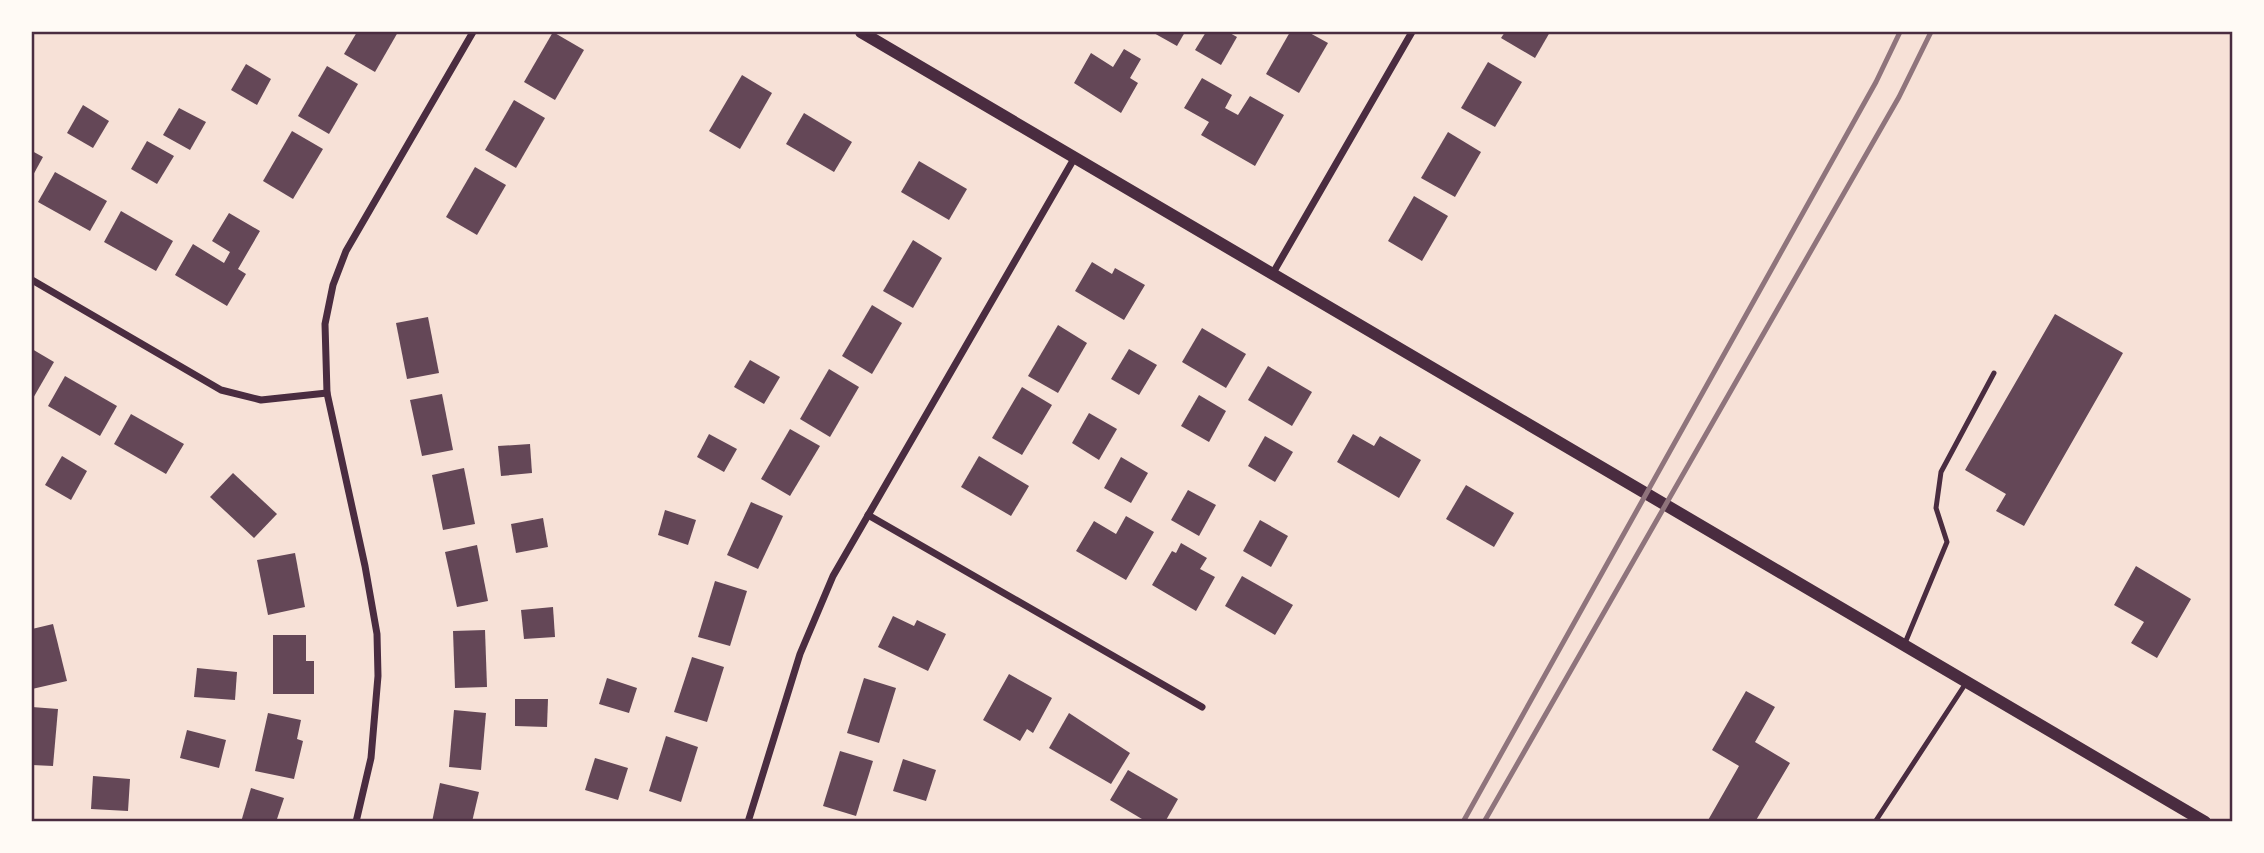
<svg xmlns="http://www.w3.org/2000/svg" width="2264" height="853" viewBox="0 0 2264 853" font-family="'Exo 2',sans-serif">
<style>
.building{fill:#644757}
.lines{fill:none;stroke-linecap:round;stroke-linejoin:round}
.service{stroke:#4a2c40;stroke-width:5}
.minor{stroke:#4a2c40;stroke-width:7}
.tertiary{stroke:#4a2c40;stroke-width:12}
.rail{stroke:#8f747c;stroke-width:5}
.neatline{fill:none;stroke:#4a2c40;stroke-width:2.5}
</style>
<rect width="100%" height="100%" fill="#f7e1d7"/>
<g class="building">
<polygon points="357,32 398,32 375,72 344,54"/>
<polygon points="553,32 584,50 555,100 524,82"/>
<polygon points="1152,32 1185,32 1177,46"/>
<polygon points="1206,32 1228,32 1237,37 1221,65 1195,50"/>
<polygon points="1290,32 1308,32 1328,43 1299,93 1266,74"/>
<polygon points="1505,32 1550,32 1535,58 1501,38"/>
<polygon points="1124,49 1141,59 1130,78 1138,83 1121,113 1074,83 1091,53 1113,67"/>
<polygon points="1488,62 1522,82 1495,127 1461,108"/>
<polygon points="246,64 271,79 257,105 231,90"/>
<polygon points="327,66 358,84 329,134 298,116"/>
<polygon points="742,75 772,93 740,149 709,131"/>
<polygon points="1202,78 1232,95 1225,108 1238,115 1250,96 1284,115 1255,166 1201,135 1209,122 1184,108"/>
<polygon points="514,100 545,118 516,168 485,150"/>
<polygon points="83,105 109,121 93,148 67,133"/>
<polygon points="179,108 206,122 190,150 163,135"/>
<polygon points="804,113 852,142 834,172 786,144"/>
<polygon points="292,131 323,149 293,199 263,181"/>
<polygon points="1448,132 1481,152 1455,197 1421,178"/>
<polygon points="147,141 174,156 157,184 131,169"/>
<polygon points="32,151 43,157 32,177"/>
<polygon points="919,161 967,189 949,220 901,192"/>
<polygon points="475,167 506,185 477,235 446,217"/>
<polygon points="55,172 107,201 90,231 38,202"/>
<polygon points="1414,196 1448,216 1422,261 1388,241"/>
<polygon points="121,211 173,241 156,271 104,242"/>
<polygon points="229,213 260,231 238,269 246,274 227,306 175,275 193,244 224,263 230,252 212,241"/>
<polygon points="913,240 942,258 913,308 883,291"/>
<polygon points="1092,262 1112,274 1115,268 1145,285 1124,320 1075,291"/>
<polygon points="872,305 902,323 872,374 842,356"/>
<polygon points="2055,314 2123,353 2024,526 1996,511 2006,494 1965,470"/>
<polygon points="428,317 439,373 407,379 396,323"/>
<polygon points="1058,325 1087,343 1058,393 1028,376"/>
<polygon points="1202,328 1246,354 1226,388 1182,362"/>
<polygon points="32,349 54,362 32,400"/>
<polygon points="1129,349 1157,365 1139,395 1111,379"/>
<polygon points="750,360 780,377 764,404 734,387"/>
<polygon points="1268,366 1312,392 1292,426 1248,400"/>
<polygon points="829,369 859,387 830,437 800,419"/>
<polygon points="65,376 117,406 100,436 48,406"/>
<polygon points="1022,387 1052,405 1022,455 992,438"/>
<polygon points="442,394 453,450 422,456 410,400"/>
<polygon points="1199,395 1226,411 1209,442 1181,426"/>
<polygon points="1089,413 1117,429 1099,460 1072,443"/>
<polygon points="131,414 184,444 166,474 114,444"/>
<polygon points="790,429 820,446 790,496 761,479"/>
<polygon points="709,434 737,449 724,472 697,457"/>
<polygon points="1353,434 1374,446 1380,436 1421,460 1399,498 1337,462"/>
<polygon points="1265,436 1293,452 1275,482 1248,466"/>
<polygon points="530,444 532,473 501,476 498,446"/>
<polygon points="62,456 87,471 71,500 45,485"/>
<polygon points="979,456 1029,486 1011,516 961,487"/>
<polygon points="1121,457 1148,473 1131,503 1104,488"/>
<polygon points="464,468 475,524 443,530 432,475"/>
<polygon points="233,473 277,514 254,538 210,497"/>
<polygon points="1466,485 1514,513 1494,547 1446,519"/>
<polygon points="1188,490 1216,505 1199,536 1171,520"/>
<polygon points="751,502 783,516 758,569 727,555"/>
<polygon points="665,510 696,520 688,545 658,535"/>
<polygon points="1126,516 1154,532 1126,580 1076,551 1094,521 1116,534"/>
<polygon points="543,518 548,547 516,553 511,524"/>
<polygon points="1260,520 1288,536 1271,567 1243,551"/>
<polygon points="1181,543 1207,558 1200,569 1215,577 1196,611 1152,585 1172,551 1176,553"/>
<polygon points="477,545 488,601 457,607 445,552"/>
<polygon points="295,553 305,607 268,615 257,560"/>
<polygon points="2136,566 2191,599 2157,658 2131,643 2144,622 2114,605"/>
<polygon points="1242,576 1293,605 1275,635 1225,606"/>
<polygon points="715,581 747,591 730,646 698,637"/>
<polygon points="553,607 555,637 524,639 521,610"/>
<polygon points="893,616 914,626 917,620 946,634 928,671 878,647"/>
<polygon points="53,624 67,681 32,689 32,629"/>
<polygon points="485,630 487,687 455,688 453,631"/>
<polygon points="273,635 306,635 306,661 314,661 314,694 273,694"/>
<polygon points="692,657 724,667 707,722 674,712"/>
<polygon points="197,668 237,672 235,700 194,697"/>
<polygon points="1009,674 1052,698 1033,733 1027,729 1020,741 983,720"/>
<polygon points="607,678 637,688 629,713 599,704"/>
<polygon points="864,678 896,688 879,743 847,733"/>
<polygon points="1746,691 1775,707 1755,742 1790,763 1755,822 1707,822 1739,766 1712,750"/>
<polygon points="515,699 548,699 547,727 515,726"/>
<polygon points="32,707 58,709 53,766 32,765"/>
<polygon points="454,710 486,713 481,770 449,767"/>
<polygon points="268,713 301,720 297,739 303,741 294,779 255,771"/>
<polygon points="1069,713 1130,753 1111,784 1049,748"/>
<polygon points="187,730 226,740 219,768 180,758"/>
<polygon points="666,736 698,747 681,802 649,791"/>
<polygon points="840,751 873,761 856,816 823,806"/>
<polygon points="595,758 628,768 618,800 585,790"/>
<polygon points="903,759 936,770 926,801 893,791"/>
<polygon points="1128,770 1178,799 1165,822 1147,822 1110,800"/>
<polygon points="93,776 130,779 128,811 91,809"/>
<polygon points="440,783 479,792 472,822 432,822"/>
<polygon points="251,788 284,798 276,822 241,822"/>
</g>
<g class="lines">
<g class="service">
<polyline points="1905,643 1947,542 1936,508 1941,472 1994,373"/>
<polyline points="1875,822 1966,683"/>
</g>
<g class="minor">
<polyline points="1273,273 1412,32"/>
<polyline points="32,280 221,390 261,400 327,393"/>
<polyline points="868,515 1202,707"/>
<polyline points="356,822 371,758 378,676 377,634 365,566 327,393 325,324 333,285 346,251 473,32"/>
<polyline points="748,822 800,654 833,576 1075,157"/>
</g>
<polyline class="tertiary" points="861,32 2205,822"/>
<g class="rail">
<polyline points="1463,822 1876,82 1900,32"/>
<polyline points="1484,822 1899,97 1931,32"/>
</g>
</g>
<rect width="2264" height="853" fill="none" stroke="#fffaf5" stroke-width="66"/>
<rect x="33" y="33" width="2198" height="787" class="neatline"/>
</svg>
